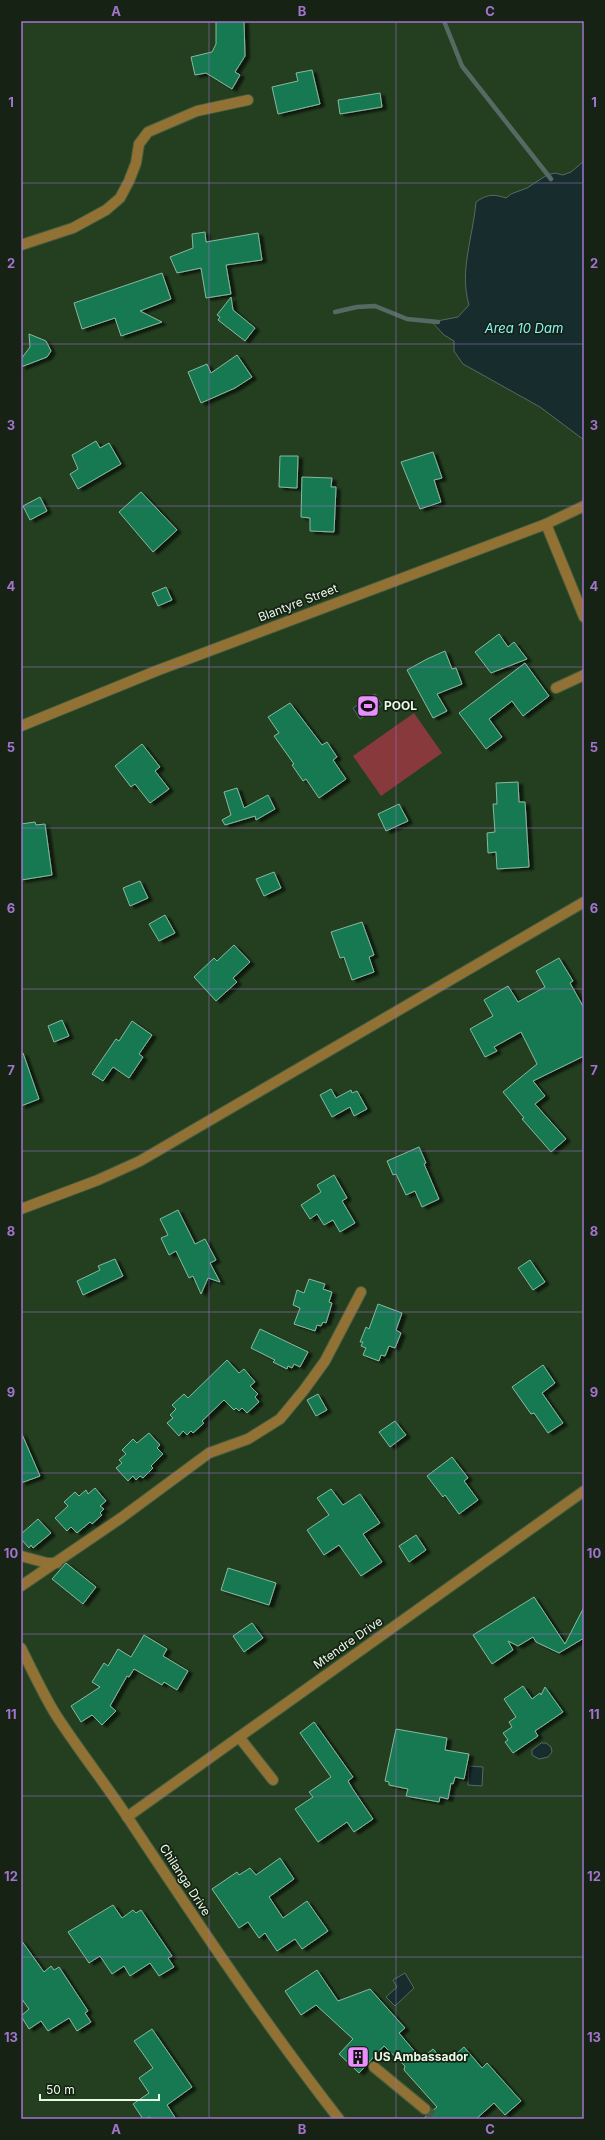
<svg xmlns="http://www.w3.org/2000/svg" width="605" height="2140" viewBox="0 0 605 2140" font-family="Inter,sans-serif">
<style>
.green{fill:#88393b}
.water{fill:#172c2d;stroke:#566a64}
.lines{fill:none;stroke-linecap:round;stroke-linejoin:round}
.stream{stroke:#566a64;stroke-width:4.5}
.building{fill:#137951;stroke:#8ab89f;filter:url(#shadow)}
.minor-tunnel{stroke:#425b3e;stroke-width:10;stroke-dasharray:10 5;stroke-linecap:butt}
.minor-casing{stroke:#445d40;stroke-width:12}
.minor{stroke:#917134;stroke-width:10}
.grid{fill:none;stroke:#a274cd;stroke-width:1;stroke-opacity:0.55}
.labels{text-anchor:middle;stroke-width:3.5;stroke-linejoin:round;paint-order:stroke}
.street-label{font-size:12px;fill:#e9fae6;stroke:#162214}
.poi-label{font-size:12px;font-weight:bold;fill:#e9fae6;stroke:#162214;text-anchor:start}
.water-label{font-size:13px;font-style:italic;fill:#8af5fb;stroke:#162214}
.neatline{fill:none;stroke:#a274cd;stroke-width:1.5}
.grid-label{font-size:13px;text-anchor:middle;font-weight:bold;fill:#a274cd}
</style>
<defs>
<filter id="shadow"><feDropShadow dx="4.5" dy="2.5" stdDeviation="1" flood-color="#0009"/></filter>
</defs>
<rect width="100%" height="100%" fill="#243f20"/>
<polygon class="green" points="414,713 442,753 381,796 353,756"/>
<g class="water">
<path d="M584 161V440L540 407 463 364 454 351V341L444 335 432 322 458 317 469 305C459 271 473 237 476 202 487 194 494 194 506 198L511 194 527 188 547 175 555 173 563 175 571 172Z"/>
<polygon points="375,694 382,705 360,719 353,708"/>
<polygon points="541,1743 546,1743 551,1747 552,1752 548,1757 539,1759 532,1755 532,1750"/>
<polygon points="469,1766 483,1767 482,1786 468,1785"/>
<polygon points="405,1973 414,1988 395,2006 386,1997 397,1987 393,1980"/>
</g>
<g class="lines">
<g class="stream">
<polyline points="444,21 462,66 551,179"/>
<polyline points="335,312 357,307 375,306 407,319 438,322"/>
</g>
</g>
<g class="building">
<polygon points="216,21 244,21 245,56 235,72 240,75 232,89 206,73 195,75 191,57 212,52 216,44"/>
<polygon points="312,70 320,104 278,114 272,87 298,81 296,73"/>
<polygon points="380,93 382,107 340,114 338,100"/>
<polygon points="205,232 206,242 258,233 262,260 226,265 231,294 206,298 201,268 177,273 170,257 193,248 192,234"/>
<polygon points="162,273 171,299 140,311 162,322 121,336 115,318 82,329 74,303"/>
<polygon points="231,297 233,310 255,328 245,341 218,320 220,317 217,315"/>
<polygon points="29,334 46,341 51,351 47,357 21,367 21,359 30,347"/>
<polygon points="237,355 252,377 235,388 201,403 188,372 207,364 211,373"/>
<polygon points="96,441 100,448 109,443 121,464 78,489 70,474 78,469 72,455"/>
<polygon points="433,452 442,478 434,480 441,502 420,509 401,462"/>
<polygon points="280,456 298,456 297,488 279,487"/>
<polygon points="302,477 332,478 331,487 336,487 334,532 310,531 310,518 301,517"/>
<polygon points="141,492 177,530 153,552 119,512"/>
<polygon points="40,497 47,511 30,520 23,506"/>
<polygon points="166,587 172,600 158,606 152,593"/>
<polygon points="499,634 508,647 514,642 527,659 491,673 475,652"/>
<polygon points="445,651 452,669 456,668 462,684 437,694 447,711 433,718 407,670 427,659"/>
<polygon points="525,663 549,696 523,716 512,701 489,719 502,737 486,749 459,713"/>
<polygon points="290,703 322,745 327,742 337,757 333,760 346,779 319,798 306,779 303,781 292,765 294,764 274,736 279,733 268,717"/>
<polygon points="142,744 160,767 155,771 169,789 150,803 135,784 131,787 115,766"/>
<polygon points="518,782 519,802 525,802 529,867 497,869 496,852 488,853 487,833 495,832 493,804 497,804 496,783"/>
<polygon points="237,788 244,808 268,795 275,809 256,820 255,816 225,825 222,820 231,815 224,792"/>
<polygon points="399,804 408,821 386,831 378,814"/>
<polygon points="35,822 36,825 45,824 52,875 21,880 21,824"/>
<polygon points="274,872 281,888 264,896 256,879"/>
<polygon points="140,881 148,898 130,906 123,888"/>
<polygon points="165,915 175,933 159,941 149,924"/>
<polygon points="362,922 374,955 369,957 374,972 352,980 344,957 340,958 331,932"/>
<polygon points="234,945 250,962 233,978 237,982 216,1001 194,977 214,958 217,961"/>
<polygon points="559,958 573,981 570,983 584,1008 584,1056 533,1081 545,1096 535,1104 566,1139 551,1152 522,1119 524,1118 503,1092 537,1064 521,1032 494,1047 497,1051 485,1057 470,1029 493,1016 484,1000 508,986 518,1002 545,987 536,971"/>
<polygon points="62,1020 69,1036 54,1042 48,1026"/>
<polygon points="132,1021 152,1035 139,1054 143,1057 129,1078 113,1067 103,1081 92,1074 116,1039 119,1041"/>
<polygon points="21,1053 23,1053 39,1099 21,1106"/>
<polygon points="331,1089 336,1098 351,1090 352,1093 357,1091 367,1109 354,1116 350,1107 332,1117 320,1095"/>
<polygon points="419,1147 426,1163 424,1164 439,1199 422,1207 415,1191 406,1195 396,1174 393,1175 387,1161"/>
<polygon points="334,1175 347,1198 342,1201 355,1223 340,1232 333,1220 324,1225 317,1214 310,1219 301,1205 321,1192 317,1185"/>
<polygon points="178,1210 195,1244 205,1239 216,1260 210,1263 220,1282 208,1278 201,1294 193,1276 189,1278 176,1251 169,1255 161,1238 168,1235 160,1219"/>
<polygon points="115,1259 123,1276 83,1295 77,1281 100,1270 98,1266"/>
<polygon points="530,1260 545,1282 533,1290 518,1268"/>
<polygon points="309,1279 325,1284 323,1289 332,1292 329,1302 332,1303 326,1323 323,1322 321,1326 317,1325 315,1331 294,1324 300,1308 293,1305 297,1290 304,1293"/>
<polygon points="378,1304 402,1313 396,1330 401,1333 395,1348 389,1346 385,1356 381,1355 379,1361 363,1355 366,1348 361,1346 363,1342 360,1342 366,1327 369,1329"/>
<polygon points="260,1329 308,1352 300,1367 294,1364 292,1368 288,1366 287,1369 273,1362 275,1360 251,1348"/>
<polygon points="227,1360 239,1373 244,1369 255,1382 250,1386 258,1394 255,1397 259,1402 247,1413 242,1408 239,1411 236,1408 234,1410 224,1400 202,1421 204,1423 193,1433 191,1431 187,1435 183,1431 179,1436 167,1423 173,1418 170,1415 176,1409 172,1405 184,1394 188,1398"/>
<polygon points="543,1365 555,1383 542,1393 563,1423 548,1433 534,1413 531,1414 512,1387"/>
<polygon points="318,1394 327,1410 316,1416 307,1400"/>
<polygon points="395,1421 406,1435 390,1447 379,1432"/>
<polygon points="21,1432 40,1476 21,1483"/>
<polygon points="149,1433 160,1445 157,1448 163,1454 151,1466 153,1468 143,1478 140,1476 136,1480 133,1476 128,1481 116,1468 122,1463 119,1460 126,1454 122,1450 133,1439 137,1443"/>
<polygon points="452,1457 468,1478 464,1481 478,1500 459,1514 445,1495 443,1497 427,1476"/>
<polygon points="95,1488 106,1501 100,1506 104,1509 100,1513 102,1515 92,1524 90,1522 77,1533 71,1527 67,1531 55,1518 68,1506 64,1502 75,1492 79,1496 86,1490 88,1494"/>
<polygon points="331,1489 343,1505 360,1494 380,1523 363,1534 382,1562 361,1576 339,1545 324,1555 307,1530 329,1515 317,1498"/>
<polygon points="38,1519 51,1533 33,1548 31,1545 29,1548 21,1539 21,1534"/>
<polygon points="416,1535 426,1550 409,1562 399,1546"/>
<polygon points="66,1563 96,1587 83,1604 52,1579"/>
<polygon points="228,1568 276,1583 269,1605 221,1590"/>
<polygon points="534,1597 565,1644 584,1607 584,1638 559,1653 536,1642 533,1637 518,1646 508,1641 513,1650 492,1664 473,1635"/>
<polygon points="252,1623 263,1638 244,1652 233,1636"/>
<polygon points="144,1635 167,1649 163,1656 188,1671 177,1690 164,1682 162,1685 134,1669 129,1677 127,1676 110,1706 116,1711 102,1725 92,1715 81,1722 71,1706 100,1687 92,1682 104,1663 108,1666 118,1649 131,1657"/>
<polygon points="523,1686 532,1699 540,1693 541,1695 545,1687 563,1712 535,1731 538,1736 513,1753 505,1742 508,1740 503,1733 512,1727 509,1722 516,1717 504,1699"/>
<polygon points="314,1722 353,1777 348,1781 352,1788 373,1819 354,1832 347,1822 318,1842 295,1809 313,1797 309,1792 331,1777 300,1733"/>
<polygon points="396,1729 447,1738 445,1750 469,1754 464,1779 455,1777 453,1784 451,1783 448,1799 440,1797 439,1802 406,1796 408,1789 389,1785 389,1782 385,1781"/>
<polygon points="280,1858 294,1879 269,1897 283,1918 307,1901 328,1931 302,1949 295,1939 277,1951 265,1933 259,1938 248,1922 239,1928 212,1889 237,1872 239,1875 250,1868 256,1875"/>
<polygon points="113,1905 122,1918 133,1910 136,1913 141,1910 172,1956 168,1958 174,1967 159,1976 150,1963 130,1976 124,1966 112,1974 100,1956 89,1963 68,1932"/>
<polygon points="21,1940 44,1972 51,1966 54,1970 59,1967 88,2011 85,2013 91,2022 77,2031 69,2018 48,2031 41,2021 29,2029 21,2016 29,2009 21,1998"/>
<polygon points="317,1970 338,2001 370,1989 405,2028 399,2033 421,2059 433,2049 446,2063 464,2047 482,2068 487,2063 521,2101 505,2115 494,2103 476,2119 423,2119 437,2107 404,2070 405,2066 384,2046 359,2073 339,2054 353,2039 316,2005 301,2015 285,1991"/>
<polygon points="152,2029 192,2087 167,2105 176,2119 152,2119 150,2117 143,2119 133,2104 149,2093 139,2078 153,2068 134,2041"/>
</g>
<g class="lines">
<polyline class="minor-tunnel" points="425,2109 437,2119"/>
<g class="minor-casing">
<g id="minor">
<polyline points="21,245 73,228 106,210 120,198 129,181 136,163 139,144 148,132 197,111 248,100"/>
<polyline points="546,524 584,617"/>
<polyline points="556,688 584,675"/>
<polyline points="21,726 156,671 546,524 584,506"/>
<polyline points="21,1209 98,1180 140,1161 584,902"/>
<polyline points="21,1556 47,1563 57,1563"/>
<polyline points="21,1586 121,1518 209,1453 248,1439 280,1419 304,1390 325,1361 361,1292"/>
<path d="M21 1648C32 1670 43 1694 56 1715 80 1752 108 1787 132 1824 199 1925 265 2024 339 2119"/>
<polyline points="239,1737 273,1780"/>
<polyline points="127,1817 584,1491"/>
<polyline points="374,2067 425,2109"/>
</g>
</g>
<use href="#minor" class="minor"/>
</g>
<path class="grid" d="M209 21V2119M396 21V2119M21 183H584M21 344H584M21 506H584M21 667H584M21 828H584M21 989H584M21 1151H584M21 1312H584M21 1473H584M21 1634H584M21 1796H584M21 1957H584"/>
<defs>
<g id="stadium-square" transform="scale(1.15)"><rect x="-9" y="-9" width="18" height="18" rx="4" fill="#ea8dfd" stroke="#162214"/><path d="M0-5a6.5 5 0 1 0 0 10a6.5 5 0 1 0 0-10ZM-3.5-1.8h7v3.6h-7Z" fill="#111"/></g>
<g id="building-square" transform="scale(1.15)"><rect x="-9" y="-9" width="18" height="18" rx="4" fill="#ea8dfd" stroke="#162214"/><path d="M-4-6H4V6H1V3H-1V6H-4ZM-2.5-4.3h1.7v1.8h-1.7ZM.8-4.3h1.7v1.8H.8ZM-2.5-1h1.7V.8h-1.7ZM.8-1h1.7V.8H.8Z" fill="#111"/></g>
</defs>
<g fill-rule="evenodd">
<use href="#stadium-square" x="368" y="706"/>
<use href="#building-square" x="358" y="2057"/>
</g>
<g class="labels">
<g class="street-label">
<text transform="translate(298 603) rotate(-21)" y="4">Blantyre Street</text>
<text transform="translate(348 1643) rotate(-35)" y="4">Mtendre Drive</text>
<text transform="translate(185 1880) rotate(57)" y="4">Chilanga Drive</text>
</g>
<g class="poi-label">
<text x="384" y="710">POOL</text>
<text x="374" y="2061">US Ambassador</text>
</g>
<g class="water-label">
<text x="524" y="333">Area 10 Dam</text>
</g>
</g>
<rect width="605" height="2140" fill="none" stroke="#162214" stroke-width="44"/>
<path d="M40 2094v6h119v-6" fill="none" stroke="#e9fae6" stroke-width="2"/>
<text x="46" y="2094" font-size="12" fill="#e9fae6" stroke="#162214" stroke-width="3" paint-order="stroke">50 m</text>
<rect x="22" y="22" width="561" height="2096" class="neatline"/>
<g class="grid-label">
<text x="116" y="16">A</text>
<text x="302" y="16">B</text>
<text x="490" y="16">C</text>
<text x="11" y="107">1</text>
<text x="594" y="107">1</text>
<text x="11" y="268">2</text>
<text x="594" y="268">2</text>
<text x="11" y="430">3</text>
<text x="594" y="430">3</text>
<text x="11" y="591">4</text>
<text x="594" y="591">4</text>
<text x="11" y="752">5</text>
<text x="594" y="752">5</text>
<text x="11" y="913">6</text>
<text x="594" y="913">6</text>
<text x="11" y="1075">7</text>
<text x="594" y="1075">7</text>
<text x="11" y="1236">8</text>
<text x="594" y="1236">8</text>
<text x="11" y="1397">9</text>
<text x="594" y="1397">9</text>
<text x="11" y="1558">10</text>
<text x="594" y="1558">10</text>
<text x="11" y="1719">11</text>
<text x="594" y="1719">11</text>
<text x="11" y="1881">12</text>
<text x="594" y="1881">12</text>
<text x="11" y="2042">13</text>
<text x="594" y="2042">13</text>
<text x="116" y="2134">A</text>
<text x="302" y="2134">B</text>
<text x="490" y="2134">C</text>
</g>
</svg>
